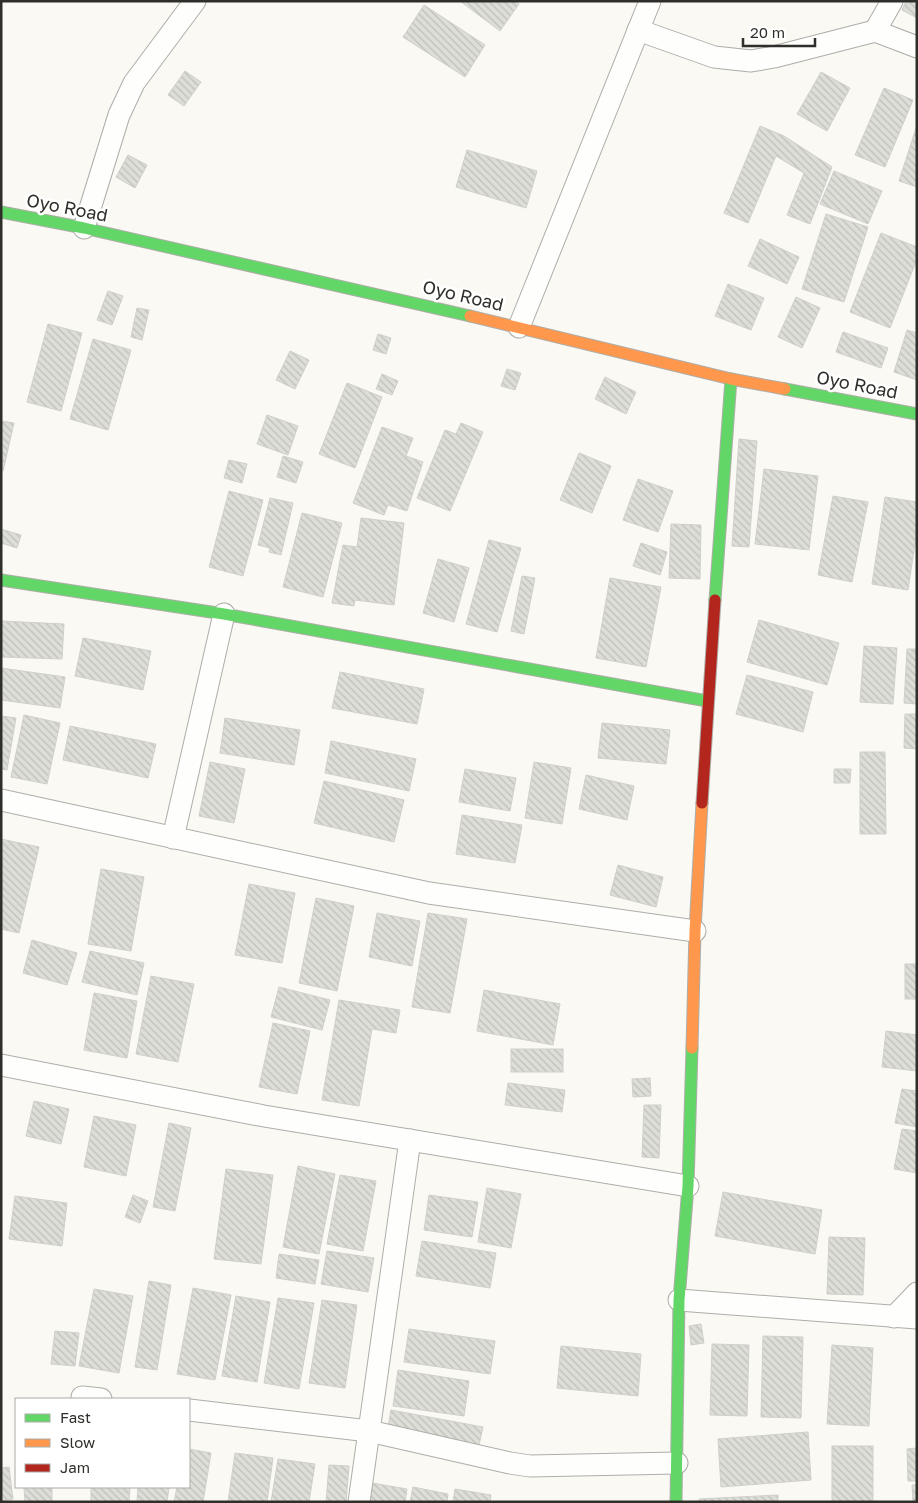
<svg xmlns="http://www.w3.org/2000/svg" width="918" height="1503" viewBox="0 0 918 1503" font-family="'Golos Text',sans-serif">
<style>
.building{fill:url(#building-back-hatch);stroke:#d0cfcb}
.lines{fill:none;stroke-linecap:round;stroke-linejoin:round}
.street-casing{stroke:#aeada9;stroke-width:23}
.fast-casing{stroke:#aeada9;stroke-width:13}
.slow-casing{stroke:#aeada9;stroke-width:13}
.jam-casing{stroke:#aeada9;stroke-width:13}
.street{stroke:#fefefd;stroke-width:21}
.fast{stroke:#63d668;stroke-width:11}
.slow{stroke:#ff974d;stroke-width:11}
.jam{stroke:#b3261e;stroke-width:11}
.labels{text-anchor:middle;stroke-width:5;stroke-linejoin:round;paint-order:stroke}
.street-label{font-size:18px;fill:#2f2e2a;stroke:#fff}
</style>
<defs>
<pattern id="building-back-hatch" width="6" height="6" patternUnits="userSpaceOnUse" patternTransform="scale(1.25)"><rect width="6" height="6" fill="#deded9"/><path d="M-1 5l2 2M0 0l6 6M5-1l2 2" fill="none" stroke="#bfbfba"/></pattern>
</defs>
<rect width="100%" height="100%" fill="#faf9f4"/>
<g class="building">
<polygon points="460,1 515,1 519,4 500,31"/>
<polygon points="906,1 917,1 917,18 902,10"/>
<polygon points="424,5 485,45 465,77 403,37"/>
<polygon points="185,71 201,82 184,106 168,95"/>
<polygon points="821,72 850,88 827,131 797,114"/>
<polygon points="884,88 913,100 885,167 855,155"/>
<polygon points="917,125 917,187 899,181"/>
<polygon points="760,126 784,136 832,167 810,224 787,215 804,173 776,156 748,223 724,213"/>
<polygon points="467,150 537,171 526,208 456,187"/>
<polygon points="128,155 147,165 135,188 116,177"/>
<polygon points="834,171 882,191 868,224 820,204"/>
<polygon points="826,214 868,227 844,302 802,289"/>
<polygon points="881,233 917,247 917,259 890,328 850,312"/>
<polygon points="760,239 799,257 787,284 748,266"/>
<polygon points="728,284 764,298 751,330 715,316"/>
<polygon points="108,291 123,296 112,325 97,320"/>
<polygon points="796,297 820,308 802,348 778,337"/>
<polygon points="137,308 149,310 142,340 131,337"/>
<polygon points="48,324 82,333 61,411 27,402"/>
<polygon points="907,330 917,333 917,380 894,372"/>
<polygon points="843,332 888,348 881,368 836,352"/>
<polygon points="378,334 391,338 386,354 373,350"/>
<polygon points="93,339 131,350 108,430 70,419"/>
<polygon points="290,351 309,360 295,389 276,380"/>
<polygon points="507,369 521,373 515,390 501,386"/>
<polygon points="382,374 398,381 392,395 376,389"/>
<polygon points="605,377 636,392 626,414 595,399"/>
<polygon points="347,383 382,397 355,468 319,454"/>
<polygon points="267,415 298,426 288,455 257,444"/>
<polygon points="1,421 14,423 3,471 1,470"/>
<polygon points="461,423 483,432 450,511 417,498 445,430 456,434"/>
<polygon points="382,427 413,438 406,456 423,462 407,511 388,505 384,515 353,503"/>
<polygon points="739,439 757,441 749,547 732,546"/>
<polygon points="579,453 611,466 592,513 560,500"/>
<polygon points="283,456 303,462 296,483 277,477"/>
<polygon points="229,460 247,464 242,483 224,478"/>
<polygon points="764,469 818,476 809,550 755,544"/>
<polygon points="638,479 673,491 658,532 623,520"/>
<polygon points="229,491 263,500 243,576 209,567"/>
<polygon points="833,496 868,502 852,582 818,575"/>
<polygon points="885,497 917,502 917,531 908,590 872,584"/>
<polygon points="270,498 293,503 281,555 269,552 270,548 258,545"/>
<polygon points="302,513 342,523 323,597 283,587"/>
<polygon points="361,518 404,523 394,605 355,600 354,606 332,603 343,545 357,547"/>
<polygon points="671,524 701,525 700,579 669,578"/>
<polygon points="1,529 21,535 17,548 1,543"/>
<polygon points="489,540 521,548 497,632 466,624"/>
<polygon points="641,543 667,552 660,575 633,566"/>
<polygon points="438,559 469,568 454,622 423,613"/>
<polygon points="522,576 535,578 524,634 511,631"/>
<polygon points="610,578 661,587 646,667 596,658"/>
<polygon points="759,620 839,643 827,685 747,662"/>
<polygon points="1,621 64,624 62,659 1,657"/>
<polygon points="83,638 151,651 143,690 75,676"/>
<polygon points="864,646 897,648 893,704 860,702"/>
<polygon points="907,649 917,649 917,704 904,703"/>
<polygon points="1,668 65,677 60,708 1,700"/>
<polygon points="340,672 424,689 417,724 332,708"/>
<polygon points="747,675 813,692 803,732 736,714"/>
<polygon points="905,714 917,714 917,749 904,748"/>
<polygon points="24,715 60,723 47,784 11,777"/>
<polygon points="1,716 16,718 7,770 1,769"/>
<polygon points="225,718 300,730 294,765 220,753"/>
<polygon points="602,723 670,730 666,764 598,758"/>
<polygon points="70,726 156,744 148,778 63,760"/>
<polygon points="331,741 416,759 409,791 325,773"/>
<polygon points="860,752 885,752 886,834 860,834"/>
<polygon points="210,762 245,769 234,823 199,816"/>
<polygon points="534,762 571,768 562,824 525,818"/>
<polygon points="465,769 516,778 510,811 459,802"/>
<polygon points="834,769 851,769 850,783 834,783"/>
<polygon points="586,775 634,786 627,820 579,809"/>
<polygon points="324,781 404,800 394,842 314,823"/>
<polygon points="462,815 522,825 515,863 456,854"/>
<polygon points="1,839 39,847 19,933 1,929"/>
<polygon points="618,865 663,877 656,907 610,895"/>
<polygon points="101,869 144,877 131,951 88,944"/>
<polygon points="249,884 295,893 282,963 235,955"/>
<polygon points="316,898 354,906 337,991 299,983"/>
<polygon points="377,913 420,921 412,966 369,957"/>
<polygon points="428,913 467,919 450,1013 412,1007"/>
<polygon points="32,940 77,953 67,985 23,973"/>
<polygon points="90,951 144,963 137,995 82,982"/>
<rect x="905" y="964" width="12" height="35"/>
<polygon points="151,976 194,984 178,1062 136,1054"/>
<polygon points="279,987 330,1000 322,1030 271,1017"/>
<polygon points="484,990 560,1004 553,1045 477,1031"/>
<polygon points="94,993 137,1001 127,1058 84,1050"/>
<polygon points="339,1000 400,1010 396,1033 372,1029 359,1106 322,1100"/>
<polygon points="273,1023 310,1031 297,1094 259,1087"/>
<polygon points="886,1031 917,1035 917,1071 882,1067"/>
<rect x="511" y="1049" width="52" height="23"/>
<polygon points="650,1078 651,1096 633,1097 632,1079"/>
<polygon points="508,1083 565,1090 562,1112 505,1105"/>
<polygon points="902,1089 917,1091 917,1127 895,1123"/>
<polygon points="34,1101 69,1109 61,1144 26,1136"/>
<polygon points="644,1105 661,1105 659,1158 642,1157"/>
<polygon points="94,1116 136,1125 126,1176 84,1167"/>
<polygon points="169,1123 191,1128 175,1211 153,1207"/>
<polygon points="902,1129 917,1131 917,1173 894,1169"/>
<polygon points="298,1166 335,1174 319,1254 283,1247"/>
<polygon points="226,1169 273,1175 261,1264 214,1259"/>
<polygon points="340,1175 376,1181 363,1251 327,1244"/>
<polygon points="487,1188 521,1194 511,1248 478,1242"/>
<polygon points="723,1192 822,1210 815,1254 715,1236"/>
<polygon points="133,1195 148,1201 140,1223 125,1217"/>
<polygon points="429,1195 478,1202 472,1237 424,1230"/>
<polygon points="15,1196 67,1203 62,1246 9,1239"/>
<polygon points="829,1237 865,1238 863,1295 827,1294"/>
<polygon points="422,1241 496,1253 490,1288 416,1276"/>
<polygon points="327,1251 374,1258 368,1292 321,1284"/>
<polygon points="279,1254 319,1260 315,1284 276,1278"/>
<polygon points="149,1281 171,1285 157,1370 135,1367"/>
<polygon points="193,1288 231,1295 215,1380 177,1374"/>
<polygon points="94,1289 133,1296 119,1373 79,1366"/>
<polygon points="236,1296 270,1302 257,1382 222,1376"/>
<polygon points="278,1298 314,1303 299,1389 264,1383"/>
<polygon points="322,1300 357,1305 345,1388 309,1383"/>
<polygon points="701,1324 704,1343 691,1345 689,1326"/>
<polygon points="409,1329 495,1341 490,1374 404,1362"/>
<polygon points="55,1331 79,1333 75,1366 51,1364"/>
<polygon points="763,1336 803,1337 801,1418 761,1417"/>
<polygon points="712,1344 749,1345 747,1416 710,1415"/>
<polygon points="832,1345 873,1348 869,1426 827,1424"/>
<polygon points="561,1346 641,1354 638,1396 557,1388"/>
<polygon points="398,1370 469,1381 464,1416 393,1406"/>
<polygon points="391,1410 483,1427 479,1445 388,1427"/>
<polygon points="808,1432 811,1480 721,1487 718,1439"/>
<rect x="832" y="1446" width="41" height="56"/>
<polygon points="917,1448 917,1481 908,1481 907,1449"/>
<polygon points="189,1449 211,1453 203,1502 174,1502 177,1487 189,1487"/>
<polygon points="235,1453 273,1458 267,1502 228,1502"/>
<polygon points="278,1459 315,1464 309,1502 271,1502"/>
<polygon points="329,1465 349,1466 346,1502 326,1502"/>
<polygon points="9,1467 13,1499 1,1501 1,1468"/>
<polygon points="372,1483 407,1489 405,1502 369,1502"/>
<polygon points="912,1485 917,1485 917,1502 913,1502"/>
<polygon points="24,1487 52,1487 52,1502 25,1502"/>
<polygon points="91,1487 130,1487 129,1502 91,1502"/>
<polygon points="138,1487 169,1487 167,1502 137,1502"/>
<polygon points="413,1487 448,1494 447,1502 410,1502"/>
<polygon points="455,1489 491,1495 490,1502 453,1502"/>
<polygon points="778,1495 778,1502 699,1502 699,1499"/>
</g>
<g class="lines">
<g class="street-casing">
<g id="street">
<polyline points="638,30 714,57 751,61 774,57 875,31 917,47"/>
<polyline points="875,31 892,1"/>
<polyline points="84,228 119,115 134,83 195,1"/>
<polyline points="519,327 650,1"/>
<polyline points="1,800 429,893 695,931"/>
<polyline points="173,838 224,614"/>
<polyline points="1,1065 264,1116 688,1186"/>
<polyline points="679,1300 917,1318"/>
<polyline points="894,1317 917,1293"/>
<polyline points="82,1397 101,1399"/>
<polyline points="189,1410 369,1431 510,1463 530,1466 677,1463"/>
<polyline points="359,1502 410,1140"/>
</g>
</g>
<g class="fast-casing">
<g id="fast">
<polyline points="1,212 84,228 470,316"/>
<polyline points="785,389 917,414"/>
<polyline points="1,580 224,614 707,701"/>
<polyline points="715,600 731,379"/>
<polyline points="676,1502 679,1300 688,1186 692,1048"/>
</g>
</g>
<g class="slow-casing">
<g id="slow">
<polyline points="470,316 731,379 785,389"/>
<polyline points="692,1048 695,931 702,803"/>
</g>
</g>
<g class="jam-casing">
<polyline id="jam" points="702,803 715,600"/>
</g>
<use href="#street" class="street"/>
<use href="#fast" class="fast"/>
<use href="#slow" class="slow"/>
<use href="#jam" class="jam"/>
</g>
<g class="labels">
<g class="street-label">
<text transform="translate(67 208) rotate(11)" y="6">Oyo Road</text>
<text transform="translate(463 296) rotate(13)" y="6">Oyo Road</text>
<text transform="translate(857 385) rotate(11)" y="6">Oyo Road</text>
</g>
</g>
<rect width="918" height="1503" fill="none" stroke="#2f2e2a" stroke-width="5"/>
<rect x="15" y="1398" width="175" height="90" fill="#ffffff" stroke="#acabaa"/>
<rect x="25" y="1414" width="25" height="8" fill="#63d668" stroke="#acabaa"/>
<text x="60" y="1423" font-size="15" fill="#2f2e2a">Fast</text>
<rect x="25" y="1439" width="25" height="8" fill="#ff974d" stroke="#acabaa"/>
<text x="60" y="1448" font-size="15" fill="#2f2e2a">Slow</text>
<rect x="25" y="1464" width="25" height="8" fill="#b3261e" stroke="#acabaa"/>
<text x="60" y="1473" font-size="15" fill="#2f2e2a">Jam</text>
<path d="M743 38v8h72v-8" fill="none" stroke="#2f2e2a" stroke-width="2.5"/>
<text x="750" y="38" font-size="15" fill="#2f2e2a" stroke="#ffffff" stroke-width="4" paint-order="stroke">20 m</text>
</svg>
